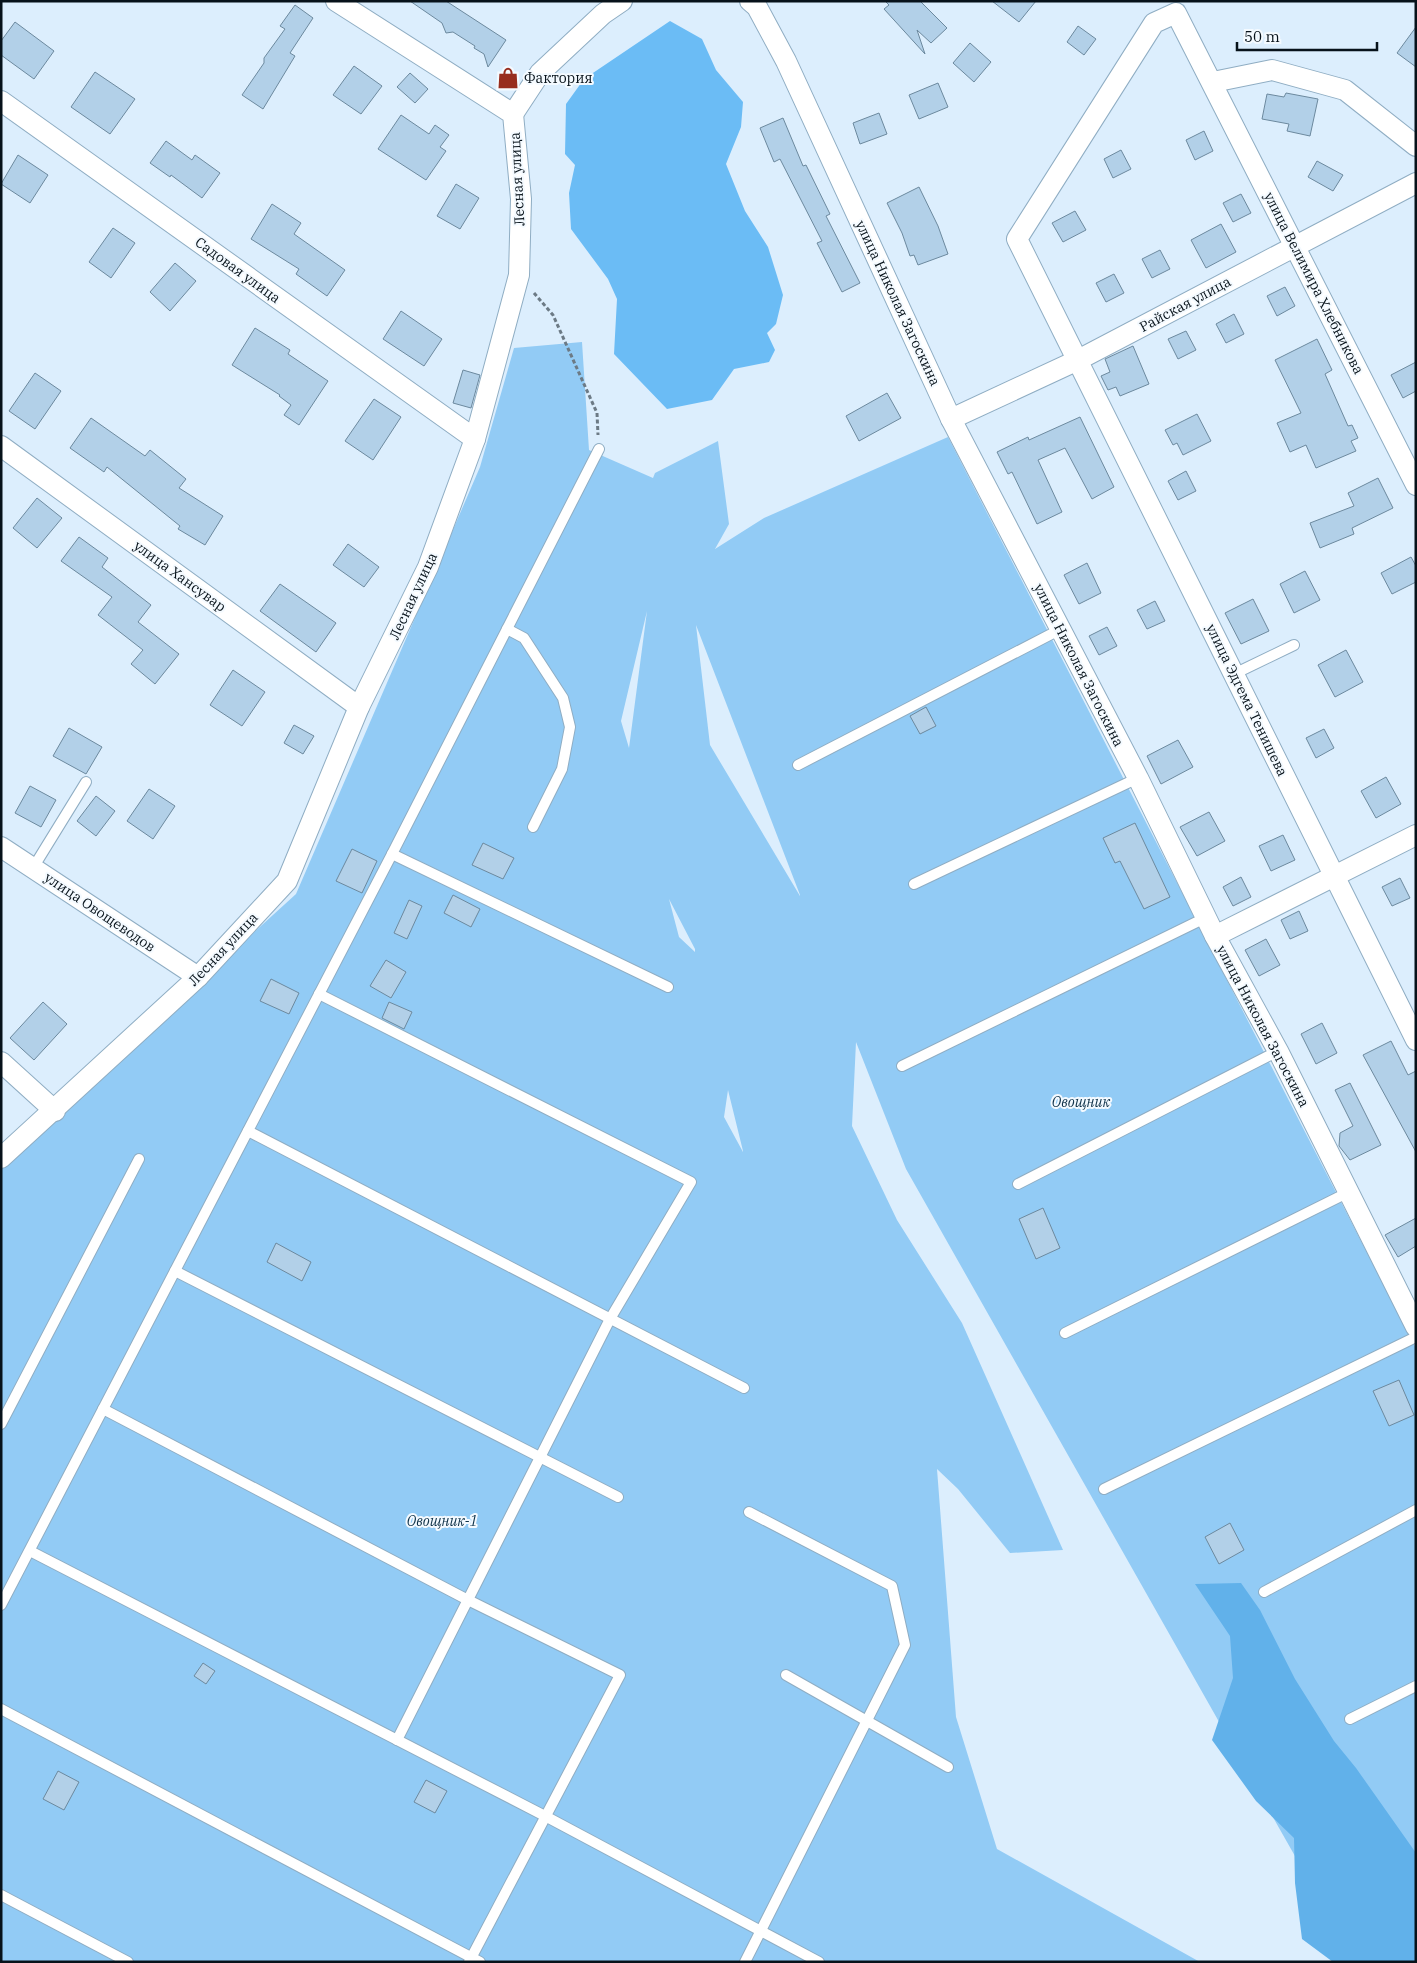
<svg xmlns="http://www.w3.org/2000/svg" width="1417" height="1963" viewBox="0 0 1417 1963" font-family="'IBM Plex Serif',serif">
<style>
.green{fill:#92cbf5;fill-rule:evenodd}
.forest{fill:#61b1ea}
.water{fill:#6bbcf5}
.building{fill:#b2d0e8;stroke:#6c899e}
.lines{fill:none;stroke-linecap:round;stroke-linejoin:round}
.service-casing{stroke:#8fadc3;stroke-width:12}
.minor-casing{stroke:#8fadc3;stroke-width:22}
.path{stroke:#6c7a85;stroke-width:3;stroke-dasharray:4 2.5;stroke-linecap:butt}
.service{stroke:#fff;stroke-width:10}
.minor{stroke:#fff;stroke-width:20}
.labels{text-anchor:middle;stroke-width:4;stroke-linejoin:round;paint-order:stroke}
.poi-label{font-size:14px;fill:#07121a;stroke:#f4faff;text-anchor:start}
.street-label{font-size:14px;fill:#07121a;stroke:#f4faff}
.park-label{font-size:14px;font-style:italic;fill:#0f3249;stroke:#f4faff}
</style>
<rect width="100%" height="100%" fill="#dceefd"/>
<path class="green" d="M582 342 589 450 653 478 655 473 718 441 729 524 715 549 764 518 948 437 1416 1348V1962H1355L906 1169 856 1042 852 1126 897 1220 962 1323 1063 1550 1010 1553 958 1489 937 1469 956 1717 997 1849 1200 1962H1V1162L296 894 480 467 514 348ZM647 611 629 748 621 721ZM696 625 800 895V896L710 745ZM669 899 695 949V952L679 937ZM728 1090 743 1151V1152L724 1117Z"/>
<polygon class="forest" points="1241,1583 1260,1610 1295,1679 1334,1741 1356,1768 1416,1853 1416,1962 1333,1962 1302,1939 1295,1883 1294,1838 1256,1801 1212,1740 1233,1678 1230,1636 1195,1584"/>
<polygon class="water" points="670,21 702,39 716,70 743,102 741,127 726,164 745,211 768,247 783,295 776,324 767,333 775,350 769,362 734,369 712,400 667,409 614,354 617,299 608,279 571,229 569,193 575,165 565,154 566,104 584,79"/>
<g class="building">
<polygon points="410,1 446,1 506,40 488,67 484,54 474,48 475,46 453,32 446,33 442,23"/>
<polygon points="885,1 920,1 947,28 931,43 917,30 925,54 884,9 889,5"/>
<polygon points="992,1 1036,1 1019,22"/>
<polygon points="295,5 313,18 290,53 295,56 263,109 242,95 264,63 264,58 285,29 280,26"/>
<polygon points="15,22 54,51 34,79 1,55 1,41"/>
<polygon points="1078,26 1096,39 1084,55 1067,42"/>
<polygon points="1416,27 1416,67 1397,53"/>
<polygon points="970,43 991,62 974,82 953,63"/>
<polygon points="354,66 382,86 361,114 333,95"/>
<polygon points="95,72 135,99 110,134 71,107"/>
<polygon points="410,73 428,89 415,103 397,87"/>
<polygon points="938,83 948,107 919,119 909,95"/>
<polygon points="1286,93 1318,99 1310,136 1287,131 1289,124 1262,119 1267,94 1284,97"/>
<polygon points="879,113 887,134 860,144 853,123"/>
<polygon points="401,115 429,134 435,125 449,135 440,147 446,151 426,180 378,149"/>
<polygon points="783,118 803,166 806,165 830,214 826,216 860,283 842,292 817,243 822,241 780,159 774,162 760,128"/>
<polygon points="1204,131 1213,151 1195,160 1186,140"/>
<polygon points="166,141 192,160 195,155 220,173 202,198 171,175 170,177 150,163"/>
<polygon points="1121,150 1131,169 1113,178 1104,159"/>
<polygon points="18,155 48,175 30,203 1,184"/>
<polygon points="1317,161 1343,175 1333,191 1308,177"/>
<polygon points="456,184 479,198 460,229 437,216"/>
<polygon points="919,187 938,226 948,254 918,265 914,255 910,256 902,233 887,203"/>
<polygon points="1241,194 1251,213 1233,222 1223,203"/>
<polygon points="272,204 301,223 294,234 345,270 327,296 296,274 299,269 251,239"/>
<polygon points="1075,211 1086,230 1063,242 1052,223"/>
<polygon points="1221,224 1236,252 1206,268 1191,240"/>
<polygon points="113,228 135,243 111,278 89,262"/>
<polygon points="1160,250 1170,269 1152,278 1142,259"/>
<polygon points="175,263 196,281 170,311 150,292"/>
<polygon points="1114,274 1124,293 1106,302 1096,283"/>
<polygon points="1285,287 1295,306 1277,316 1267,296"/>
<polygon points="401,311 442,339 424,366 383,339"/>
<polygon points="1234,314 1244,334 1226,343 1216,324"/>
<polygon points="255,328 290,350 288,354 328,381 299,425 284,415 291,405 279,396 280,395 232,365"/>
<polygon points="1186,331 1196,350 1178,359 1168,339"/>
<polygon points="1317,339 1332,370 1325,374 1348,426 1352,425 1358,438 1351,441 1356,451 1316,468 1306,445 1290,452 1277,423 1301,413 1275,360"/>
<polygon points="1133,346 1149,384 1120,396 1116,387 1108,390 1101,376 1110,372 1105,359"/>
<polygon points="1416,362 1416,391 1403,398 1391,375"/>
<polygon points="463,370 480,375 471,408 453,403"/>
<polygon points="35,373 61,391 35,429 9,411"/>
<polygon points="887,393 901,418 859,441 846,416"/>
<polygon points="374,399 401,417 373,460 345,441"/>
<polygon points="1197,414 1211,441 1183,455 1177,443 1173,445 1165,430"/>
<polygon points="1080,417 1114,487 1092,499 1065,448 1038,460 1062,512 1037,524 1012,472 1008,474 997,452 1028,437 1029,440"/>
<polygon points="91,418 145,456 150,450 186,479 179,488 223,516 205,545 178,529 180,526 107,467 104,472 70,448"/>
<polygon points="1186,471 1196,491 1178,500 1168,481"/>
<polygon points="1378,478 1393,508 1352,528 1354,534 1320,548 1310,523 1354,506 1348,493"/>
<polygon points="37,498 62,518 37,548 13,528"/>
<polygon points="79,537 108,558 102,567 151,605 138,622 179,654 155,684 131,664 143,650 98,615 112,597 61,561"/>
<polygon points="348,544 379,567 364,587 333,565"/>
<polygon points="1411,557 1416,566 1416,582 1392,594 1381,573"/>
<polygon points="1087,563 1101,593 1079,604 1064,575"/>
<polygon points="1305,571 1320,600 1294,613 1280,584"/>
<polygon points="280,584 336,623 316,652 260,611"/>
<polygon points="1253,599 1269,631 1241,644 1225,613"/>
<polygon points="1155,601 1165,621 1147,629 1137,610"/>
<polygon points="1107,627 1117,646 1099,655 1089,636"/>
<polygon points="1346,650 1363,682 1335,697 1318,665"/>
<polygon points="233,670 265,692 242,726 210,705"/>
<polygon points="926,707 936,726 920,734 910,716"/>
<polygon points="294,725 314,736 303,754 284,743"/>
<polygon points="69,728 102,747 86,774 53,756"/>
<polygon points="1324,729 1334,748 1316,758 1306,738"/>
<polygon points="1178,740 1193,767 1161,784 1147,756"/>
<polygon points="1386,777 1401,804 1376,818 1361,791"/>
<polygon points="30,786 56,800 41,827 15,813"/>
<polygon points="149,789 175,806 153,839 127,821"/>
<polygon points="96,796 115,811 96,836 77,821"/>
<polygon points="1209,812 1225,841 1197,856 1180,827"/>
<polygon points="1135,823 1170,897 1144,909 1120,861 1115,863 1103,838"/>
<polygon points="1283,835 1295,860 1271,871 1259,846"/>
<polygon points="483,843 514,858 503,879 472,865"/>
<polygon points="352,849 377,861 362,893 336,881"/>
<polygon points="1241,877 1251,897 1233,906 1223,887"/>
<polygon points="1400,878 1410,898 1392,906 1382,887"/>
<polygon points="453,895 480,909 471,927 444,913"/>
<polygon points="409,900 422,906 407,939 394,933"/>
<polygon points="1299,911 1308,931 1290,939 1281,920"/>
<polygon points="1266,939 1280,965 1259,976 1245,950"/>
<polygon points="386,960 406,972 391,998 370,986"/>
<polygon points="271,979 299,993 289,1014 260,1001"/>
<polygon points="43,1002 67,1024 34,1060 10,1038"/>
<polygon points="389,1002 412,1012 404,1029 382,1018"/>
<polygon points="1322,1023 1337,1053 1316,1064 1301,1034"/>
<polygon points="1391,1041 1408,1075 1416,1071 1416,1152 1363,1055"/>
<polygon points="1350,1083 1381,1145 1350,1160 1339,1146 1340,1133 1353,1126 1335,1090"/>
<polygon points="1043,1208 1060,1248 1036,1259 1019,1219"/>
<polygon points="1416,1218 1416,1246 1398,1257 1385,1235"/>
<polygon points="276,1243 311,1262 302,1281 267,1262"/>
<polygon points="1399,1380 1414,1415 1389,1426 1373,1391"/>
<polygon points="1230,1523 1244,1550 1219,1564 1205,1537"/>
<polygon points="203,1663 215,1671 206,1684 194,1676"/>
<polygon points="58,1771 79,1782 64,1810 43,1799"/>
<polygon points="426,1780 447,1791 435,1813 414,1802"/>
</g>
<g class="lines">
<g class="service-casing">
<g id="service">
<polyline points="507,629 524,638 563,698 570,727 562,769 533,827"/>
<polyline points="1234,674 1294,645"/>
<polyline points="798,765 1061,629"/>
<polyline points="392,854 668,987"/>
<polyline points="33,868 86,782"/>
<polyline points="914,884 1138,778"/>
<polyline points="319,994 691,1182 610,1319 397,1740"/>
<polyline points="902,1066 1207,917"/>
<polyline points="248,1131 744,1388"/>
<polyline points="1018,1184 1278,1051"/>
<polyline points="175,1271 618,1497"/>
<polyline points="1065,1333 1349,1192"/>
<polyline points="103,1409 468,1600 620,1675 469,1962"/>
<polyline points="1,1424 139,1159"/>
<polyline points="1104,1489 1416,1337"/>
<polyline points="30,1551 545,1816 819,1962"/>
<polyline points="1264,1592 1416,1510"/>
<polyline points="1,1605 392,854 599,449"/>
<polyline points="786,1675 948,1767"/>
<polyline points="1,1709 480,1962"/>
<polyline points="1350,1719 1416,1686"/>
<polyline points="1,1895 128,1962"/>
<polyline points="745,1962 905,1645 892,1586 749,1512"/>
</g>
</g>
<g class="minor-casing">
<g id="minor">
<polyline points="750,1 757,7 786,61 951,419 1138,778 1215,936 1278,1051 1416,1327"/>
<polyline points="1213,82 1272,70 1345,90 1416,146"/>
<polyline points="1,101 475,439"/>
<polyline points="513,114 540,73 603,14 622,1"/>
<polyline points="951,419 1078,360 1416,183"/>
<polyline points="1,446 359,707"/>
<polyline points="1416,485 1176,13 1154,23 1017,239 1416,1040"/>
<polyline points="1,847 198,977"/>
<polyline points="1215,936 1416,835"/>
<polyline points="1,1062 55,1111"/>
<polyline points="1,1158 198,977 287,881 359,707 428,567 475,439 519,275 521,199 513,114 336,1"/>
</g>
</g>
<polyline class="path" points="534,293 553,315 597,413 598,435"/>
<use href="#service" class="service"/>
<use href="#minor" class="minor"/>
</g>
<defs>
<g id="shop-bare" transform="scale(1.725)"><path d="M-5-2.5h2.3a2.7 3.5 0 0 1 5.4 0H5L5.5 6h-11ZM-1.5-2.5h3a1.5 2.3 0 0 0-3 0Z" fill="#972d1e" stroke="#f4faff" stroke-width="2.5" paint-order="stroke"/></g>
</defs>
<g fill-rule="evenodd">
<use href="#shop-bare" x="508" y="78"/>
</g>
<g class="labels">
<g class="poi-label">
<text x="524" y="83">Фактория</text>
</g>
<g class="street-label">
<text transform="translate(517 179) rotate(-93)" y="5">Лесная улица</text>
<text transform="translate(238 270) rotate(36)" y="5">Садовая улица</text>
<text transform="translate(1314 283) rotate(63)" y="5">улица Велимира Хлебникова</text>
<text transform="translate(898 303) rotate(65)" y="5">улица Николая Загоскина</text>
<text transform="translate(1185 304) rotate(-28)" y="5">Райская улица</text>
<text transform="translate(180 576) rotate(36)" y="5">улица Хансувар</text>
<text transform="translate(413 596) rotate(-65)" y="5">Лесная улица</text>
<text transform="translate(1079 665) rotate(63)" y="5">улица Николая Загоскина</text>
<text transform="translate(1247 700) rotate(64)" y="5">улица Эдгема Тенишева</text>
<text transform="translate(100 912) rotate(34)" y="5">улица Овощеводов</text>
<text transform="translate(223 949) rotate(-47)" y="5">Лесная улица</text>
<text transform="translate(1263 1026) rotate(62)" y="5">улица Николая Загоскина</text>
</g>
<g class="park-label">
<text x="1081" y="1107">Овощник</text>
<text x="442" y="1526">Овощник-1</text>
</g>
</g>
<rect width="1417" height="1963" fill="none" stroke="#07121a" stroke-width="5"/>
<path d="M1237 42v8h140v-8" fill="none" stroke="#07121a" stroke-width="2.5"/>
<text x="1244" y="42" font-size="15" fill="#07121a" stroke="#f4faff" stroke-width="4" paint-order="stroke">50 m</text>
</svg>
